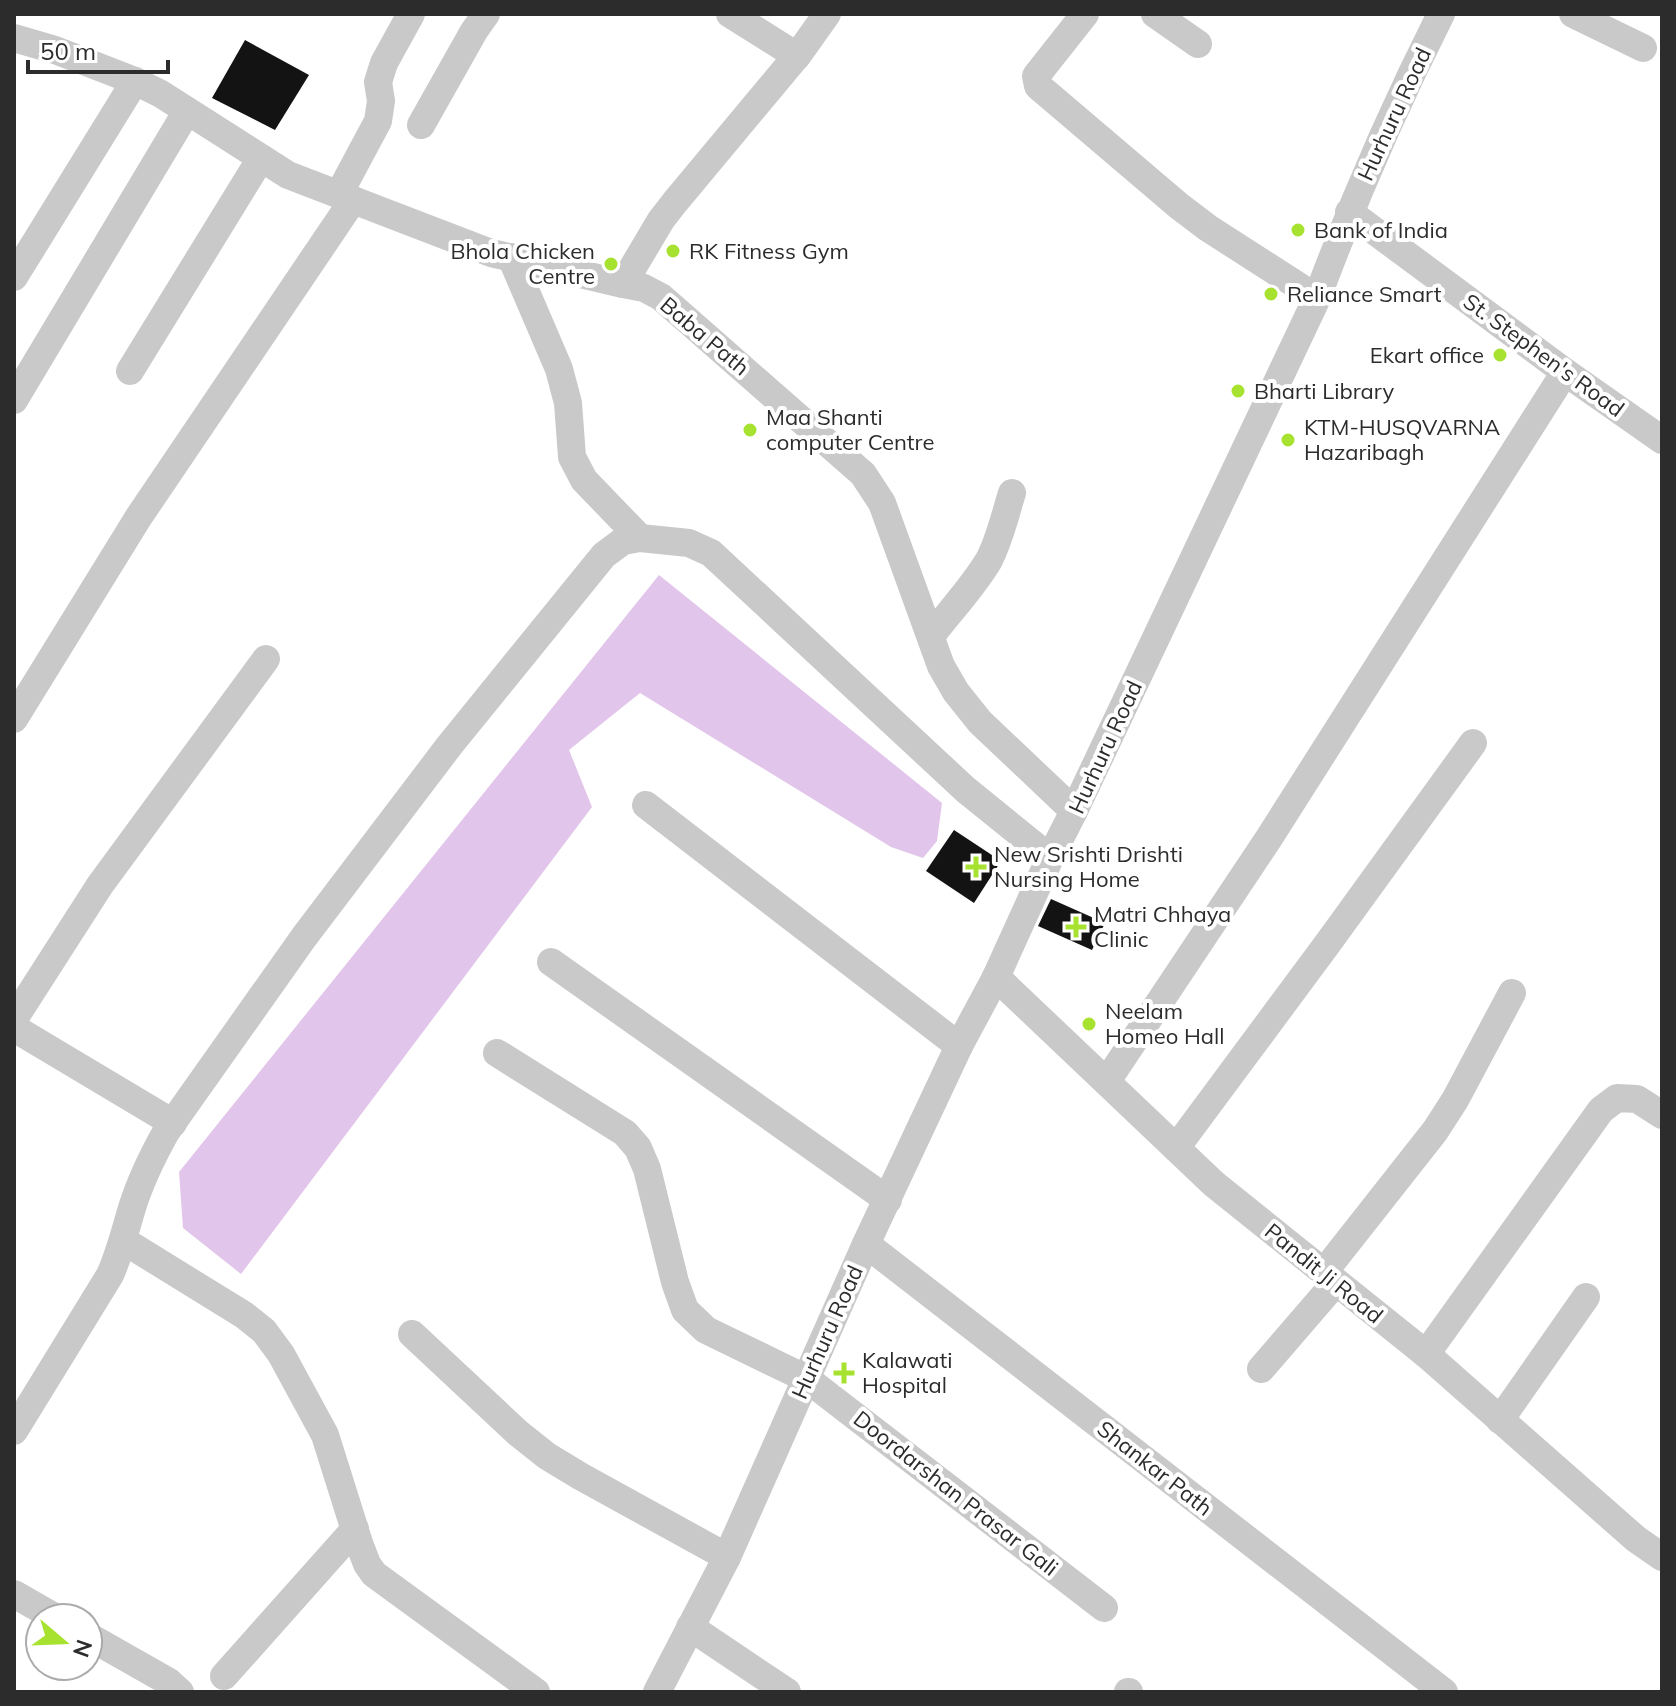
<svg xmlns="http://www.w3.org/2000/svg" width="1676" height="1706" viewBox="0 0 1676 1706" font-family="Mulish,sans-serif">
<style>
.water{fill:#e2c5ea}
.building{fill:#131313}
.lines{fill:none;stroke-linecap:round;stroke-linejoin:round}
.minor{stroke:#c9c9c9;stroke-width:28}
.poi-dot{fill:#a6e22f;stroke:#fff;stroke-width:3}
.labels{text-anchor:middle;stroke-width:8;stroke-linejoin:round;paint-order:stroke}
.street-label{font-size:22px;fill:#2c2c2c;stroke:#fff}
.poi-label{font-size:22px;fill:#2c2c2c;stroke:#fff;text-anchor:start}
</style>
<rect width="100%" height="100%" fill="#fff"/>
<polygon class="water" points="659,575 942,803 937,841 923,858 891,847 640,693 569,750 592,807 241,1274 183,1228 179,1172"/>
<g class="building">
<polygon points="245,40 309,75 275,130 212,98"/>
<polygon points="954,830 1001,861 974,903 926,871"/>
<polygon points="1051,899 1105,923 1092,950 1038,926"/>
</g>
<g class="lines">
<g class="minor">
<polyline points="730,14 797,56"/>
<polyline points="1085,14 1036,76 1038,86 1179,206 1208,228 1317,298"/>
<polyline points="1155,14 1198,44"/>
<polyline points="1573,14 1643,48"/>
<polyline points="14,38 55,50 135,81 161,94 288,175 491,253 623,284 644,288 661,297 863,474 882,503 941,666 956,692 980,722 1074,811"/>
<polyline points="421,125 474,31 486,14"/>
<polyline points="339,194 378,121 381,101 378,82 384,63 411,14"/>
<polyline points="1349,212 1565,372 1662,440"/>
<polyline points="511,257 559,369 568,403 572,457 584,480 640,538"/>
<polyline points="14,277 135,81"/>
<polyline points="623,284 661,220 675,202 800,52 827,14"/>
<polyline points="130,371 261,158"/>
<polyline points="14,400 187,111"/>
<path d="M931 636C950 611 973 587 989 560 1000 539 1005 515 1012 493"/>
<polyline points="14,719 138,518 353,200"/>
<polyline points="646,805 959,1046"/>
<polyline points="551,962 888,1200"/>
<polyline points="996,977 1214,1184 1426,1354 1636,1539 1662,1557"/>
<polyline points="14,1019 100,885 266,659"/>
<polyline points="14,1028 173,1123"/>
<polyline points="497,1053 625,1133 638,1148 647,1169 675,1282 685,1310 706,1330 807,1379 1104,1608"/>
<polyline points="1107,1081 1269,838 1565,372"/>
<polyline points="1176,1148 1328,943 1473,743"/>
<polyline points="124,1241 244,1315 264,1331 281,1354 325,1435 359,1543 367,1564 374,1574 536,1692"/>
<polyline points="866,1244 1444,1692"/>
<polyline points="1324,1272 1435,1131 1455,1100 1512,993"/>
<polyline points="412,1334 518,1433 547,1456 580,1476 727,1557"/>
<polyline points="1426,1354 1601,1110 1617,1098 1637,1099 1662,1115"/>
<polyline points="1261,1369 1336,1282"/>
<polyline points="1500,1420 1586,1297"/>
<path d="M14 1431 110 1275C120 1253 125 1231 132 1208 140 1182 152 1157 166 1132L304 937 449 746 604 555 623 541 640 538 689 543 711 553 966 790 1050 858"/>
<polyline points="14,1594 56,1618"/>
<polyline points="690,1627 787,1692"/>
<polyline points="88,1636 169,1682 180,1692"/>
<polyline points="224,1676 355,1529"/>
<path d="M657 1692 727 1557 866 1244 959 1046 996 977 1050 858 1074 811 1317 298C1353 201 1394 107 1441 14"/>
<polyline points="1128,1692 1129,1692"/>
</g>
</g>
<g class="poi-dot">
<circle cx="1298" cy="230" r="8"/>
<circle cx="673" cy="251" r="8"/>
<circle cx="611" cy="264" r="8"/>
<circle cx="1271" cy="294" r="8"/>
<circle cx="1500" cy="355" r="8"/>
<circle cx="1238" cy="391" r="8"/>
<circle cx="750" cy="430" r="8"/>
<circle cx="1288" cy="440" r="8"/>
<path d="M972 855h8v8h8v8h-8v8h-8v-8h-8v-8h8z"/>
<path d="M1072 915h8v8h8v8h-8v8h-8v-8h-8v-8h8z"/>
<circle cx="1089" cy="1024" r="8"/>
<path d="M840 1361h8v8h8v8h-8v8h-8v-8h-8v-8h8z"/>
</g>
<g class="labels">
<g class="street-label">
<text transform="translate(1394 114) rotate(-65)" y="8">Hurhuru Road</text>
<text transform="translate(705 336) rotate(40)" y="8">Baba Path</text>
<text transform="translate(1544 355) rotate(36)" y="8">St. Stephen's Road</text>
<text transform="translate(1105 747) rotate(-65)" y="8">Hurhuru Road</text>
<text transform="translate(1324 1273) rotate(39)" y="8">Pandit Ji Road</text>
<text transform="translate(827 1332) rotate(-66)" y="8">Hurhuru Road</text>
<text transform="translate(1155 1468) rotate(38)" y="8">Shankar Path</text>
<text transform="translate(956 1493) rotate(38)" y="8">Doordarshan Prasar Gali</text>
</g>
<g class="poi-label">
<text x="1314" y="238">Bank of India</text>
<text x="595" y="259" text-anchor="end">Bhola Chicken<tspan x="595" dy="25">Centre</tspan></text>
<text x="689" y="259">RK Fitness Gym</text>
<text x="1287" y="302">Reliance Smart</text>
<text x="1484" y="363" text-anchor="end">Ekart office</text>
<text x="1254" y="399">Bharti Library</text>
<text x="766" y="425">Maa Shanti<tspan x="766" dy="25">computer Centre</tspan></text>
<text x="1304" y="435">KTM-HUSQVARNA<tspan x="1304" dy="25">Hazaribagh</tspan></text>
<text x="994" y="862">New Srishti Drishti<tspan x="994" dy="25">Nursing Home</tspan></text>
<text x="1094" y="922">Matri Chhaya<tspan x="1094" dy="25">Clinic</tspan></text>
<text x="1105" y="1019">Neelam<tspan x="1105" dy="25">Homeo Hall</tspan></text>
<text x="862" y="1368">Kalawati<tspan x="862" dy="25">Hospital</tspan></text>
</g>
</g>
<rect width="1676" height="1706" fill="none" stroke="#2c2c2c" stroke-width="32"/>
<g transform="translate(64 1642) rotate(109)"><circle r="38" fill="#ffffff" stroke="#ababab" stroke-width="2"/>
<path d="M0-6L14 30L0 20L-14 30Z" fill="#a6e22f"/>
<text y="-12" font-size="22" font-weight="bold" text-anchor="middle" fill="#2c2c2c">N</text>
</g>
<path d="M28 60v12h140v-12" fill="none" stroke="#2c2c2c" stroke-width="4"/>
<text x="40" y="60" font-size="24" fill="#2c2c2c" stroke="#ffffff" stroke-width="6" paint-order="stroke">50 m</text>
</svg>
